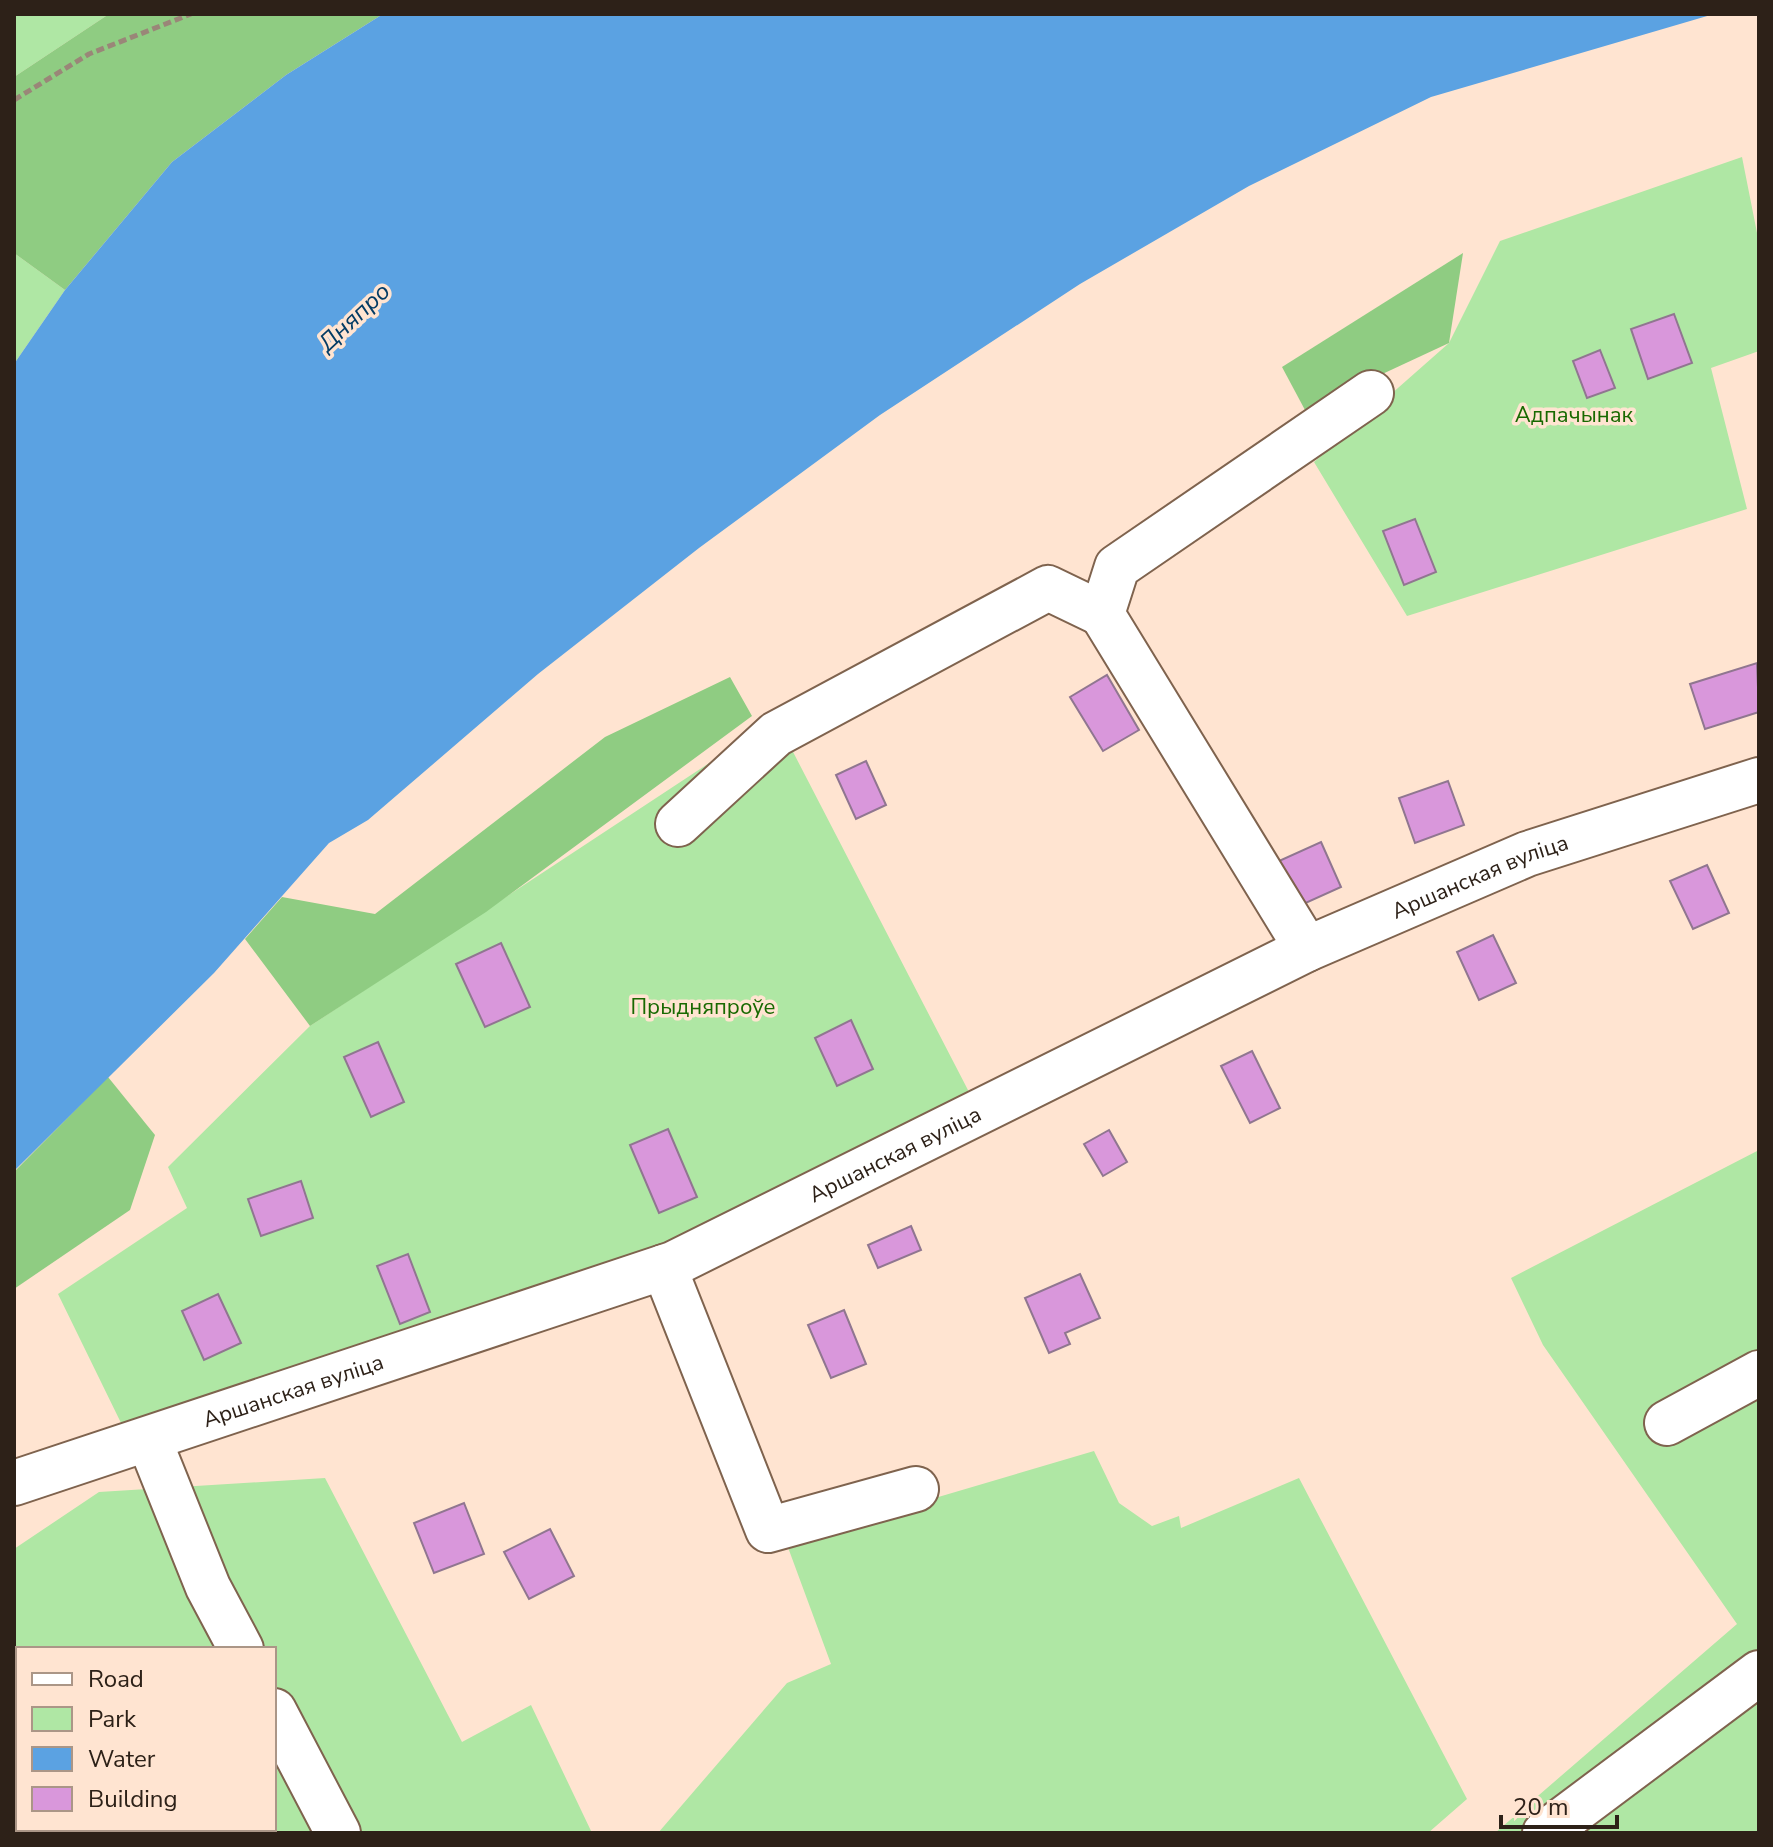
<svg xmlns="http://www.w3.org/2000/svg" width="1773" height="1847" viewBox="0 0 1773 1847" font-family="'Nunito Sans',sans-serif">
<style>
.green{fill:#afe7a4;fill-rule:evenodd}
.forest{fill:#8fcc82}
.water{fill:#5ba2e2}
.building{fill:#d997db;stroke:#907690;stroke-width:2}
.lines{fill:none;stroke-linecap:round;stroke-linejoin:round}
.minor-casing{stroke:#7f634e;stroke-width:48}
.path{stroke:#9a8678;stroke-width:5;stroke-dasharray:8 4;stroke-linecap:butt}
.minor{stroke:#fff;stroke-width:44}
.labels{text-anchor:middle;stroke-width:7;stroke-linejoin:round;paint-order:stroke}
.park-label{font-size:22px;fill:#186900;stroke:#ffe4d1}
.street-label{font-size:22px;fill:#2d2118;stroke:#ffe4d1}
.water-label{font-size:24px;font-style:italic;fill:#043c65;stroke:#ffe4d1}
</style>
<rect width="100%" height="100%" fill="#ffe4d1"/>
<g class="green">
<polygon points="14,14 109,14 14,77"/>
<polygon points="1742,157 1759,243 1759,351 1711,368 1747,509 1407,616 1314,462 1449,343 1500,241"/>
<polygon points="14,253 65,290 14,364"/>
<polygon points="776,719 969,1092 653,1252 123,1427 58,1294 187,1208 168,1167 310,1026"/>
<polygon points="1759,1150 1759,1833 1495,1833 1737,1624 1543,1345 1511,1278"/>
<polygon points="1094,1451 1119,1503 1152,1526 1179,1516 1181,1528 1299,1478 1467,1799 1428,1833 658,1833 787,1683 831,1664 786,1542"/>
<path d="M325 1478 462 1742 531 1705 592 1833H14V1549L99 1492ZM18 1649H274V1829H18Z"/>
</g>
<g class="forest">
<polygon points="109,14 383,14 286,75 172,162 65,290 14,253 14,77"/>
<polygon points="1463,253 1449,343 1305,410 1282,367"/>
<polygon points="730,677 752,716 486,912 310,1026 245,939 282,897 375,914 605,737"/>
<polygon points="108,1077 155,1135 130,1210 14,1289 14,1172"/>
</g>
<polygon class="water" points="383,14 1714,14 1431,97 1249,186 1080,284 880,415 699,548 538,674 368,820 329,843 214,973 14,1171 14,364 65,290 172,162 286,75"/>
<g class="building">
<polygon points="1674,314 1692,363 1648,379 1631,329"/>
<polygon points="1600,350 1615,388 1587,398 1573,361"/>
<polygon points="1415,519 1436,572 1404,585 1383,531"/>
<polygon points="1757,663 1759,712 1705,729 1690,684"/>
<polygon points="1107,675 1139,730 1103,751 1070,697"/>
<polygon points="866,761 886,805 856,819 836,775"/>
<polygon points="1448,781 1464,825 1415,843 1399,798"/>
<polygon points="1321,842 1341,887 1299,906 1279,861"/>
<polygon points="1707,865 1729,913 1693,929 1670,881"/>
<polygon points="1493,935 1516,983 1479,1000 1457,952"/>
<polygon points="501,943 530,1007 485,1027 456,964"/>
<polygon points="851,1020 873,1069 837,1086 815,1038"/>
<polygon points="378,1042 404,1102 371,1117 344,1057"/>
<polygon points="1252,1051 1280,1108 1250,1123 1221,1066"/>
<polygon points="668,1129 697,1197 659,1213 630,1145"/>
<polygon points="1109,1130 1127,1162 1103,1176 1084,1144"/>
<polygon points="301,1181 313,1218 261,1236 248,1199"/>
<polygon points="911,1226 921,1250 878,1268 868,1245"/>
<polygon points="408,1254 430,1312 400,1324 377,1266"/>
<polygon points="1080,1274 1100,1318 1065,1333 1070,1344 1049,1353 1025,1298"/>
<polygon points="218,1294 241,1343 204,1360 182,1311"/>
<polygon points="844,1310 866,1364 831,1378 808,1325"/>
<polygon points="464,1503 484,1554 434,1573 414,1523"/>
<polygon points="550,1529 574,1576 529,1599 504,1552"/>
</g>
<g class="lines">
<g class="minor-casing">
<g id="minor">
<polyline points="678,824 776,734 1048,588 1102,614"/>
<polyline points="1307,949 1102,614 1117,567 1371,393"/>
<polyline points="664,1267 768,1530 916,1489"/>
<polyline points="1667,1423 1759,1373"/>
<polyline points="149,1440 208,1587 241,1649"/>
<path id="s1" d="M14 1483 673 1264 1307 949 1527 854 1759 780"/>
<polyline points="274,1711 338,1833"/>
<polyline points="1545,1833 1759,1673"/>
</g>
</g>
<polyline class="path" points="14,100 89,54 191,14"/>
<use href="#minor" class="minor"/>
</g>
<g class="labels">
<g class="park-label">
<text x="1574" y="422">Адпачынак</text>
<text x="703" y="1014">Прыдняпроўе</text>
</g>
<g class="street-label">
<text dy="8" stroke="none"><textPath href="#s1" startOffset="1590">Аршанская вуліца</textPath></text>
<text dy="8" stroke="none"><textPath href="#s1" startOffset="942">Аршанская вуліца</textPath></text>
<text dy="8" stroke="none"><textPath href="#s1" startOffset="294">Аршанская вуліца</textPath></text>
</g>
<g class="water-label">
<text transform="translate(354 317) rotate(-43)" y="8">Дняпро</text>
</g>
</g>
<rect width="1773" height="1847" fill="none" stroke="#2d2118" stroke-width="32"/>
<rect x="16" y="1647" width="260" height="184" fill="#ffe4d1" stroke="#ab9687" stroke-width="2"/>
<rect x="32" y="1673" width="40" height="12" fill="#ffffff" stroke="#ab9687" stroke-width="2"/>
<text x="88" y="1687" font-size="24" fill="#2d2118">Road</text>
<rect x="32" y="1707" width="40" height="24" fill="#afe7a4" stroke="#ab9687" stroke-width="2"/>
<text x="88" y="1727" font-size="24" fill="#2d2118">Park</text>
<rect x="32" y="1747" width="40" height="24" fill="#5ba2e2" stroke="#ab9687" stroke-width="2"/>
<text x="88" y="1767" font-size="24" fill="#2d2118">Water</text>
<rect x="32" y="1787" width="40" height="24" fill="#d997db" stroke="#ab9687" stroke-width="2"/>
<text x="88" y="1807" font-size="24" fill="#2d2118">Building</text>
<path d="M1501 1815v12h116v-12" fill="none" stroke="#2d2118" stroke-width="4"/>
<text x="1513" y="1815" font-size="24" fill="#2d2118" stroke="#ffe4d1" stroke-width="6" paint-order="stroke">20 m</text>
</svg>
